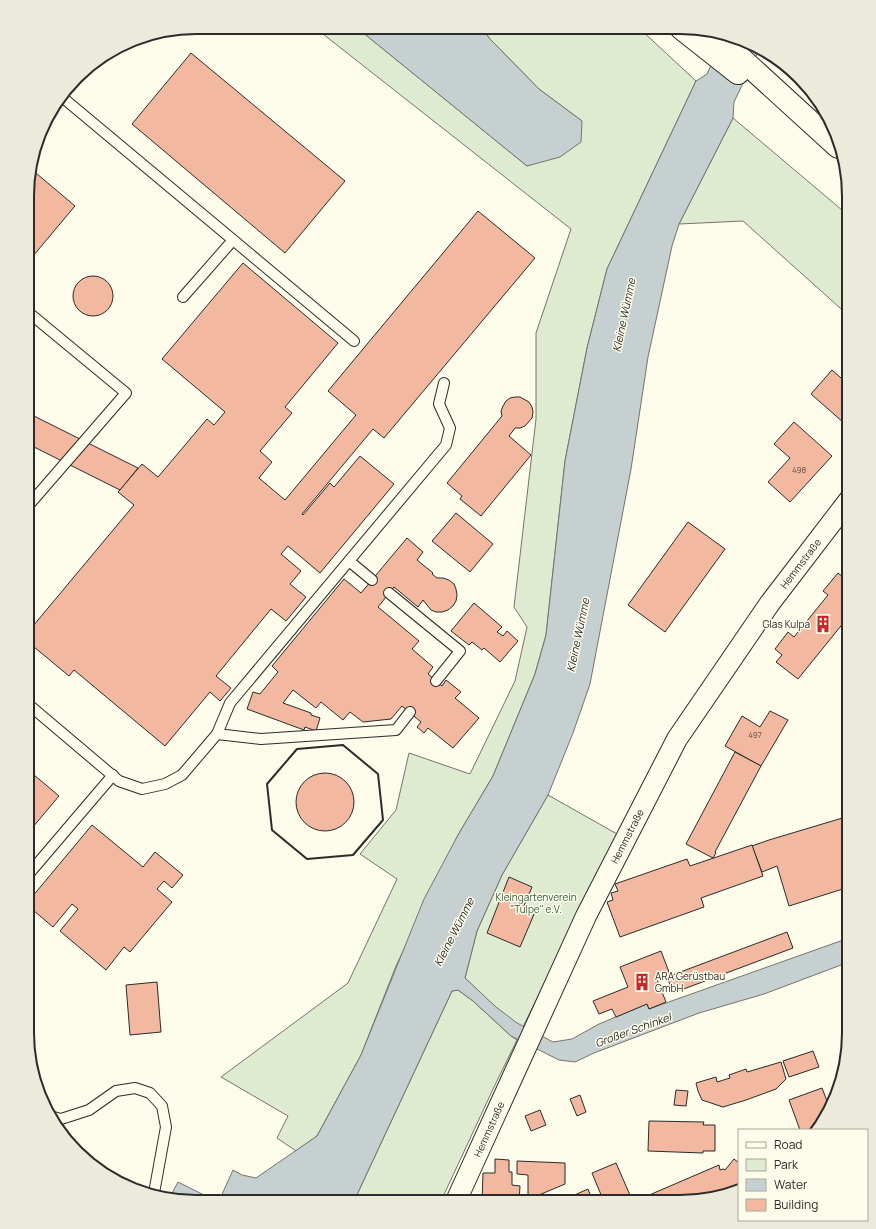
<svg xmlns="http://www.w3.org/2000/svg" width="876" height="1229" viewBox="0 0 876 1229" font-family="Manrope,sans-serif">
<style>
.green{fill:#deebd1;stroke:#74746e}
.water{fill:#c7d0d0;stroke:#74746e}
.building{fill:#f2b8a0;stroke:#2b2b2b}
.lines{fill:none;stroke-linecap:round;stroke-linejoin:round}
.lane-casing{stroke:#2b2b2b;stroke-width:12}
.street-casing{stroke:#2b2b2b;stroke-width:22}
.highway-casing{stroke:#2b2b2b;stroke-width:24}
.lane{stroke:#fdfbea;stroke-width:10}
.street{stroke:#fdfbea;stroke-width:20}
.highway{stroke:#fdfbea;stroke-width:22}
.wall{stroke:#2b2b2b;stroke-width:2}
.labels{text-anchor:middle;stroke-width:3;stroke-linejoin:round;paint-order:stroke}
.number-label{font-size:8px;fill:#5d4e48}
.street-label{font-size:10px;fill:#2b2b2b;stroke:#fdfbea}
.poi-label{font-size:10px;fill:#2b2b2b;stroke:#fdfbea;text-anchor:end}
.park-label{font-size:10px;fill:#34623c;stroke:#fdfbea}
.water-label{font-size:11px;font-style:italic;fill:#2b2b2b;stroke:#fdfbea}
.rim{fill:none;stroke:#2b2b2b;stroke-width:2}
</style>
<rect width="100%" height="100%" fill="#fdfbea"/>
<g class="green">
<polygon points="314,27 356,27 527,166 582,121 539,89 490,39 482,28 639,28 696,81 607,269 587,348 565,461 546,635 535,674 493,776 458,835 396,966 361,1055 317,1136 296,1151 277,1138 288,1116 221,1077 348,983 397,879 360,854 396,810 409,753 470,774 515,681 527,627 514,607 536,419 536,333 571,229"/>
<polygon points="733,118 849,216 849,316 743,221 679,224"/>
<path d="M548 795 617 834 523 1027C501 1015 483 995 465 978L477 931 502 875Z"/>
<polygon points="458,990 473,1001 511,1036 517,1040 494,1087 441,1201 354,1201 452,991"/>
</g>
<g class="water">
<polygon points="356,27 482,28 490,39 539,89 582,121 581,142 560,157 527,166"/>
<polygon points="725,34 745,40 760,48 734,102 733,118 679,224 672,246 648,357 631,469 590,684 573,733 548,795 502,875 477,931 465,978 496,1007 517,1023 553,1042 572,1039 599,1024 647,1004 649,1009 849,938 849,962 764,994 699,1013 594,1053 575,1062 559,1060 511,1036 473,1001 458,990 452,991 354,1201 219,1201 233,1170 242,1175 256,1178 317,1136 361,1055 424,899 458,835 493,776 535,674 546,635 565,461 587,348 607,269 696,81 707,74"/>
<polygon points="178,1182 216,1201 174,1201 169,1199"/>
</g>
<g class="building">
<polygon points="191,53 345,181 285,253 132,124"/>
<polygon points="30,168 75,206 28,262 28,173"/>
<polygon points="478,211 535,258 384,438 373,429 302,514 303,515 330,483 334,487 360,456 394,484 320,573 288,546 281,554 301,571 290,584 306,597 286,621 271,609 216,676 231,688 220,701 210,692 165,746 74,670 69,676 28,642 28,632 134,505 118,492 142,464 158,477 207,419 214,425 225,412 162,359 243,263 338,343 285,407 292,413 260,451 272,462 259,478 285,500 356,415 328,391"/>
<circle cx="93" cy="296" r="20"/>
<polygon points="832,370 849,385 849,418 844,423 811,394"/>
<polygon points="515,397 520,397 529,402 532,407 533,412 532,418 525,426 520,428 515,428 509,436 531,455 481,516 460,499 462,496 447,483 502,416 501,411 503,406 506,401 510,398"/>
<polygon points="28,413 138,468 120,490 28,444"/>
<polygon points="794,422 832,456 790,502 768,482 790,458 774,444"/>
<polygon points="456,513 493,544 470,572 432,541"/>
<polygon points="688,522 725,549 665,632 628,605"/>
<polygon points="407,538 423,552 417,560 433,573 432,574 437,578 443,578 449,580 454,584 456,589 457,595 456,601 453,606 448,610 442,612 436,612 431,610 423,600 418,607 394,587 378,607 419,641 412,649 433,667 428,674 442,686 446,680 461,692 455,698 479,718 453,748 428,728 424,733 417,727 421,722 402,706 391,719 363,722 350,712 343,720 321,702 316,708 293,690 283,703 311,713 311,715 320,718 316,731 305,727 304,730 247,709 253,692 260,694 278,672 272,666 344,579 361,593"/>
<polygon points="838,573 849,582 849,616 798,679 776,662 782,655 775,649 788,632 794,637 828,595 823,591"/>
<polygon points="474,603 502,627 497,632 503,636 507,631 518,641 500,662 484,648 482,650 472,642 469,645 451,631"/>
<polygon points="770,711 788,720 761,766 725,746 742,716 760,727"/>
<polygon points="735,752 761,766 715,852 716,853 713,858 686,844"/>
<polygon points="27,769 59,796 27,834"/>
<circle cx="325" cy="802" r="29"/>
<polygon points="849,816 849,887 789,906 777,866 762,872 752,846 769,840"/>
<polygon points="92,825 143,867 155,852 183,875 172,888 164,881 157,889 172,902 130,952 124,947 106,970 60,931 78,909 72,904 53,927 27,905 27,903"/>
<polygon points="27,842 33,847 27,855"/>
<polygon points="752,845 763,876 701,898 704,907 620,937 607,902 613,900 611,893 618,891 615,884 687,859 690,866"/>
<polygon points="509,877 532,887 523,908 535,912 520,947 487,933"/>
<polygon points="787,932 793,948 673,993 667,977"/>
<polygon points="661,951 669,972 656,977 666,1002 649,1009 647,1004 616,1017 612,1009 599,1014 593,1001 628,987 620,967"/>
<polygon points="157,982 161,1032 130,1035 126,985"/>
<polygon points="813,1051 819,1067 789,1077 783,1061"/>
<polygon points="781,1062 786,1079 776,1089 746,1100 723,1107 702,1100 698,1091 696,1083 716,1077 717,1082 730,1078 729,1075 746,1069 747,1072"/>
<polygon points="822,1088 830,1109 820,1127 818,1130 800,1130 789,1100"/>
<polygon points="676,1090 688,1091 686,1106 674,1105"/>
<polygon points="580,1095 586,1112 577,1116 570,1099"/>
<polygon points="540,1110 546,1125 531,1131 525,1116"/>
<polygon points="649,1121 704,1122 703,1125 715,1125 715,1151 703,1151 703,1153 648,1151"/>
<polygon points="495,1159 509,1160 509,1172 512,1172 512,1185 520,1186 519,1202 482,1201 483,1173 495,1173"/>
<polygon points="734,1159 739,1163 739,1188 681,1202 604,1202 592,1173 616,1163 633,1202 719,1165 720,1170 723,1169 725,1170"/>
<polygon points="517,1161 565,1163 565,1184 539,1195 528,1195 528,1175 517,1174"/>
<polygon points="588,1189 593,1202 559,1202"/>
</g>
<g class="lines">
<g class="lane-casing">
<g id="lane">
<polyline points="62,97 354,341"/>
<polyline points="183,297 233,240"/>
<polyline points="28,506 126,393 28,312"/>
<polyline points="349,561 372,580"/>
<polyline points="389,593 460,651 436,681"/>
<polyline points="28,704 119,781 142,789 165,784 182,775 217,734 230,703 446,445 450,428 439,404 444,383"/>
<polyline points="217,734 261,739 396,730 410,712"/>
<polyline points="27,876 113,775"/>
<polyline points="50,1116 61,1119 89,1110 116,1091 135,1088 150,1093 162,1106 166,1127 154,1193"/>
</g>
</g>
<g class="street-casing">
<g id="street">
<path id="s1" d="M456 1201 586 916 677 739 770 603 849 500"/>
</g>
</g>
<g class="highway-casing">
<g id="highway">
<polyline points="681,28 738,73"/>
<polyline points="711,31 838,147"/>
</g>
</g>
<use href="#lane" class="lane"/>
<use href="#street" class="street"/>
<use href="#highway" class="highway"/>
<polygon class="wall" points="343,745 378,774 383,820 353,855 307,859 272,830 267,784 297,749"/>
</g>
<defs>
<g id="building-bare" transform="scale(1.38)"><path d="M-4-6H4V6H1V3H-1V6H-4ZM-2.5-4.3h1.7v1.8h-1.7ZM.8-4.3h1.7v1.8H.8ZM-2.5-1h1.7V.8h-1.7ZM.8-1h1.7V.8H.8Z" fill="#c62828" stroke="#fdfbea" stroke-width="2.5" paint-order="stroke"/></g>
</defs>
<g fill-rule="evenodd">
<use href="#building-bare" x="823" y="624"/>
<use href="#building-bare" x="642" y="982"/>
</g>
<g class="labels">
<g class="number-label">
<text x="799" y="473">498</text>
<text x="755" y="738">497</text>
</g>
<g class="street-label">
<text dy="4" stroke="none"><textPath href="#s1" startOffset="727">Hemmstraße</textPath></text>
<text dy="4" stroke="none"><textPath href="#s1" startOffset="403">Hemmstraße</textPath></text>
<text dy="4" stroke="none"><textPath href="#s1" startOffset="79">Hemmstraße</textPath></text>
</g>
<g class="poi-label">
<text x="810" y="628">Glas Kulpa</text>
<text x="655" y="980" text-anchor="start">ARA Gerüstbau<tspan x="655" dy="12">GmbH</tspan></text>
</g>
<g class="park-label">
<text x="536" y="901">Kleingartenverein<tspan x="536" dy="12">"Tulpe" e.V.</tspan></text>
</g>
<g class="water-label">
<text transform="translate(624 315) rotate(-78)" y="4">Kleine Wümme</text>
<text transform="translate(578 635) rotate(-78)" y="4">Kleine Wümme</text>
<text transform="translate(454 932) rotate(-63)" y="4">Kleine Wümme</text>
<text transform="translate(633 1030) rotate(-20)" y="4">Großer Schinkel</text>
</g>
</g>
<path d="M0 0H876V1229H0ZM196 34H680A162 162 0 0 1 842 196V1033A162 162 0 0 1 680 1195H196A162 162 0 0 1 34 1033V196A162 162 0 0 1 196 34Z" fill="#eceadb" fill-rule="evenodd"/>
<path class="rim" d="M196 34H680A162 162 0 0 1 842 196V1033A162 162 0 0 1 680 1195H196A162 162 0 0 1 34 1033V196A162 162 0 0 1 196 34Z"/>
<rect x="738" y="1129" width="130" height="92" fill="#fdfbea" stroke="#a9a89e"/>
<rect x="746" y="1142" width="20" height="6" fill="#fdfbea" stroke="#a9a89e"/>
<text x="774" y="1149" font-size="12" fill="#2b2b2b">Road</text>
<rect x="746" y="1159" width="20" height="12" fill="#deebd1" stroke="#a9a89e"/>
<text x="774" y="1169" font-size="12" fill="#2b2b2b">Park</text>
<rect x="746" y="1179" width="20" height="12" fill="#c7d0d0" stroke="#a9a89e"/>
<text x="774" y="1189" font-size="12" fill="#2b2b2b">Water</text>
<rect x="746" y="1199" width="20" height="12" fill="#f2b8a0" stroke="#a9a89e"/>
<text x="774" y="1209" font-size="12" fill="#2b2b2b">Building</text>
</svg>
